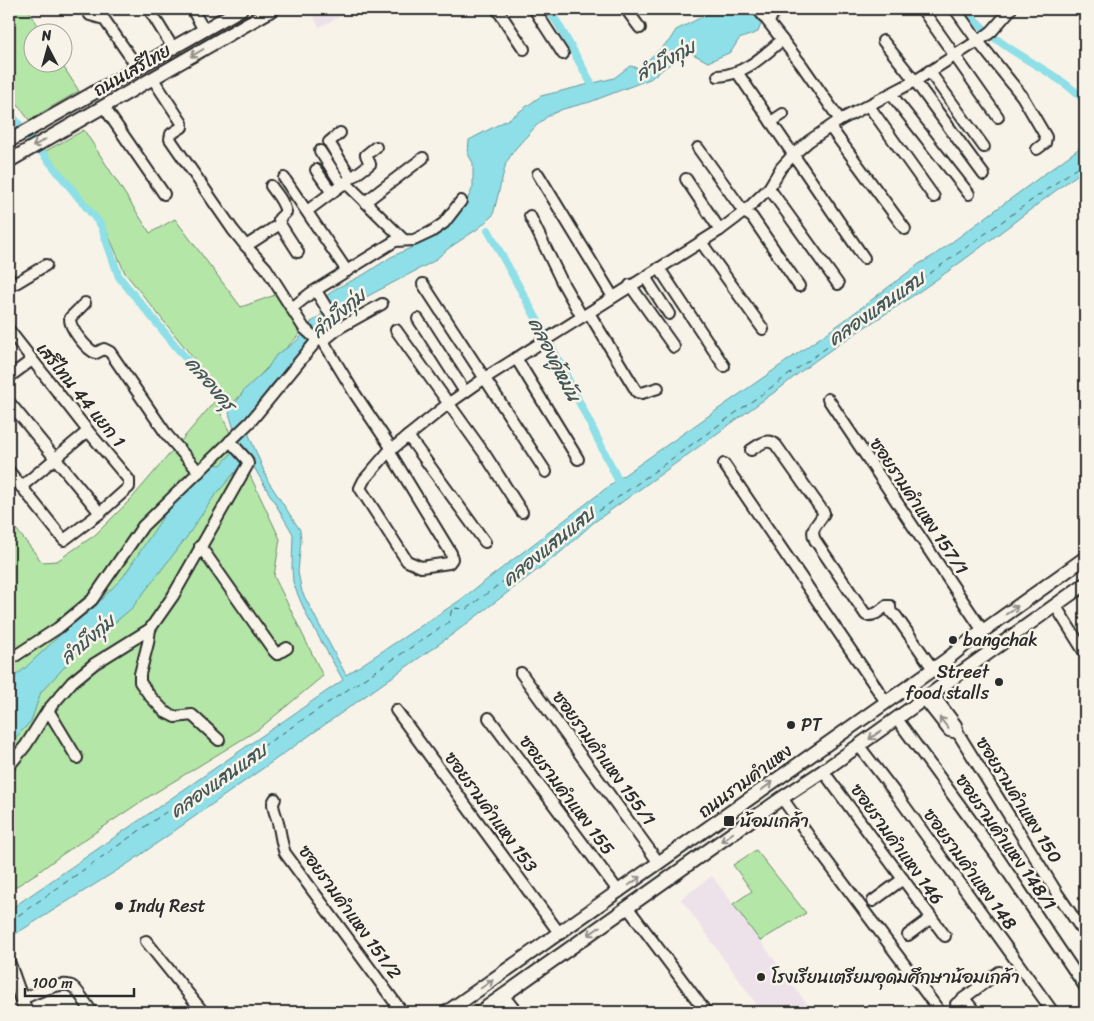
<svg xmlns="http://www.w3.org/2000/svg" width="1094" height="1021" viewBox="0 0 1094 1021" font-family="Sriracha,'Playpen Sans Thai',sans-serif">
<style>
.built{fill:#ede2e9}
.green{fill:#b3e6a7;stroke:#6f8869}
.water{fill:#8edfe7;stroke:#66979c}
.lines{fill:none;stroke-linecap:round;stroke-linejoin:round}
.canal{stroke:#8edfe7;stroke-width:8}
.ferry{stroke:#44585a;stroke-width:1;stroke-dasharray:6 5;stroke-linecap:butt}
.minor-casing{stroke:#2b2b2b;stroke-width:14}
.major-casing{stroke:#2b2b2b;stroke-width:16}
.minor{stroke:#f7f3e8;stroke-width:10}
.major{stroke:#f7f3e8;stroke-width:12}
.oneway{stroke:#918f8a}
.poi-dot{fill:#2b2b2b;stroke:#f7f3e8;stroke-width:2}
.labels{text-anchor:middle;stroke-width:5;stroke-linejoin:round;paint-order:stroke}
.street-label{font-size:18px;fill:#2b2b2b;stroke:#f7f3e8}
.poi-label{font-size:18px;fill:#2b2b2b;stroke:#f7f3e8;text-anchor:start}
.water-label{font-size:19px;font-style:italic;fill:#44585a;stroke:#f7f3e8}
</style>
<rect width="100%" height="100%" fill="#f7f3e8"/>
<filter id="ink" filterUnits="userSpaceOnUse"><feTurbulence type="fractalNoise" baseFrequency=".02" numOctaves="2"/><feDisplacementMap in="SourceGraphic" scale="10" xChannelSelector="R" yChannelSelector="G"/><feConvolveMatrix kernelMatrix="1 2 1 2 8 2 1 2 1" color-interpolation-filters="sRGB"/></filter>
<g filter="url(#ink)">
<g class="built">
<polygon points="326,9 356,9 319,27 313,15"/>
<polygon points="712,876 813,1012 762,1012 681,899"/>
</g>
<g class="green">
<polygon points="9,9 28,9 42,32 32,32 32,62 61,63 79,91 29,120 9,93"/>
<polygon points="84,130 150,233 175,219 241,307 278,294 302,332 231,405 125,273 103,223 44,152"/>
<polygon points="215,401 280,539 274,576 323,676 259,729 145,799 60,856 37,873 9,891 9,520 42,562 57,561 95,535 132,498"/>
<polygon points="756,850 806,913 760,941 733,904 752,891 733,865"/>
</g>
<path class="water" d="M718 9H755L753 14 761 24 758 32 739 39 731 52 708 62 687 51 650 79 590 102 563 109 548 116 537 125 515 149 506 163 493 215 479 228 449 248 434 261 353 304 320 334 316 335 293 363 272 384 260 401 247 430 268 481 300 530 301 540 298 572 302 592 346 675 459 601 617 480 841 323 919 264 933 256 1085 144V169C1030 209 977 252 920 291 875 322 825 350 783 386L593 523 561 552 453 634 129 863 9 938V910L343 680 307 616 298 595 293 582 292 568 293 534 248 457 213 498 186 538 132 608 73 658 41 692 31 721 9 745V680L23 670 78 618 94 607 123 577 171 505 212 464 221 465 236 448 235 433 229 413 245 389 267 369 276 355 294 343 309 329 311 322C324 315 324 311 324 298L335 289 363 275 391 257 432 238 444 230 453 221 465 205 473 187V163L468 154 469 140 509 119 541 96 614 78 630 66 639 68 669 41 676 30Z"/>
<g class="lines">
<g class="canal">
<polyline points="547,9 557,22 595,90"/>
<path d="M965 9C976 21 986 32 999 41 1027 62 1061 76 1085 101"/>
<polyline points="9,112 101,225 119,277 183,355 238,415"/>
<polyline points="488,230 553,349 622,488"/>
</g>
<polyline class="ferry" points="9,922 196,791 449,622 452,608 466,609 581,524 1085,162"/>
<g class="minor-casing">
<g id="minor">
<polyline points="86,9 90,15 104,19 138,68"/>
<polyline points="149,9 173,48"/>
<polyline points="192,9 204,30"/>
<polyline points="497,9 524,49"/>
<polyline points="534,9 563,54"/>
<polyline points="626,9 640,28"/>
<polyline points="758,9 801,64 840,120"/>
<polyline points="922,9 998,117"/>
<polyline points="955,9 977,40 1022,96 1046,137 1045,143 1037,149"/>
<polyline points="769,22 775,9"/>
<polyline points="883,41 915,81 984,175"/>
<polyline points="929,71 984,147"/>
<polyline points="737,72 771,122"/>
<path d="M718 76C744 75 763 56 782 40"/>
<polyline points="153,79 182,123 182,127 171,134 170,139 233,230 246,246"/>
<polyline points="891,94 969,194"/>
<polyline points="869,106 934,197"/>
<polyline points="104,107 164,194"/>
<polyline points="783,114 771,122 864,258"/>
<polyline points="830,127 905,229"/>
<polyline points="340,133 329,142 351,178"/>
<polyline points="698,148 744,212 752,217 799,286"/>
<polyline points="320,151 342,185"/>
<polyline points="316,170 332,193"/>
<polyline points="538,174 613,297"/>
<polyline points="284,178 347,271"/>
<polyline points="686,179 720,230"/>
<polyline points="346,183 404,240"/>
<path d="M271 186C277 194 284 202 286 212L279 219 280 224"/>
<polyline points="769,188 838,284"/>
<polyline points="365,202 423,158"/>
<polyline points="307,211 370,164 366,155 376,147"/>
<polyline points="530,216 562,282 582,317"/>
<polyline points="701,242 763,329"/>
<polyline points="298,252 280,224 246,246 266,268 304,328 315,338 323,341 355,394 392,449"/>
<polyline points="659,268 724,366"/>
<polyline points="645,277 669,314"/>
<polyline points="9,278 12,282 16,283 46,265"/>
<polyline points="423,284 546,472"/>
<polyline points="630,285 674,347"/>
<polyline points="316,291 339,328"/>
<path d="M85 303 70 318C69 328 87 350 96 353L104 349 110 352 167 435 199 472"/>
<polyline points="292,308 311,293 395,241 414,240 431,232 444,223 461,201"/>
<polyline points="589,313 637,392 642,393 658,388"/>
<polyline points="418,319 465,392"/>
<polyline points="9,330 88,431 129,480 129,487 100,513 64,540 9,471"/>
<polyline points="396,330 484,453 522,512"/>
<polyline points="323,341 339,328 382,304"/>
<polyline points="516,358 578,459"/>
<polyline points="9,377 32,360"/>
<polyline points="828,399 983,631"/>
<polyline points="9,402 100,513"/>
<polyline points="408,436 485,542"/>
<path d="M751 450C759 445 768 437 776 445L824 513C819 524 809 528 815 540L866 615C875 616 880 611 886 606H890"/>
<polyline points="389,451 451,553 452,559 449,563 421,567 407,561 360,488 364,480 389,451 392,449 448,404 485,378 720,230 744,212 769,188 781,168 792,156 809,141 840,120 915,81 987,35 992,31 1011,9"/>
<polyline points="724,464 886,702"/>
<polyline points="21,487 88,431"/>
<polyline points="200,546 274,651 277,654 287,648"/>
<polyline points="1055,605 1085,653"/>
<path d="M890 606C890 611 891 614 896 616L933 669"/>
<polyline points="150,629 148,643 140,674 140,682 150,696 165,712 175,717 192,715 219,740"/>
<polyline points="9,660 58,628 92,600 143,526 251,421 318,339"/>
<polyline points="521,673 659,863"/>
<polyline points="924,699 949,731 958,733 956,725 932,693"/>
<polyline points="48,710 72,682 94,664 150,629 173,596 248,464 247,460 230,441"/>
<polyline points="396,710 560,934"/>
<polyline points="489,718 619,892"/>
<polyline points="897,719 997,856 1085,987"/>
<polyline points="958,733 1057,893 1085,934"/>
<polyline points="859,746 896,794 1053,1012"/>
<polyline points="9,766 26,745 48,710 77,758"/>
<polyline points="823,771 945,936"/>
<polyline points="782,798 823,856 940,1012"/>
<path d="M275 799 273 803C273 811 277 816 278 823 281 834 281 843 285 853L402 1012"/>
<polyline points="873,901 903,879"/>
<polyline points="628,908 706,1012"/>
<polyline points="908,935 931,918"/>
<polyline points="146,941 203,1012"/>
<polyline points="503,995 515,1010"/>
<polyline points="499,998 504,1012"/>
<polyline points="964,998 975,1012"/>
<path d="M21 999C33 995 62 979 73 987 79 991 87 1006 92 1012"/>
<polyline points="956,1004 999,972"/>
</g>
</g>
<g class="major-casing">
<g id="major">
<polyline points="9,141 241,9"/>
<polyline points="9,161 273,9"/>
<polyline points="9,964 26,1012"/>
<polyline points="447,1012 946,660 976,636 1085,558"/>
<polyline points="480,1012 782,798 823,771 1085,584"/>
</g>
</g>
<use href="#minor" class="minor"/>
<use href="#major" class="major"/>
</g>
<defs><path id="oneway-shaft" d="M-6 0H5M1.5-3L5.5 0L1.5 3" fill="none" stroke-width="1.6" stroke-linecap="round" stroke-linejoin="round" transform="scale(1.25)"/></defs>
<g class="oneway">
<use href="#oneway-shaft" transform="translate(197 53) rotate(149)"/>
<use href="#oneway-shaft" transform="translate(39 143) rotate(150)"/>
<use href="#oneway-shaft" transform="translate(1012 610) rotate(-36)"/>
<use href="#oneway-shaft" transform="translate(944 723) rotate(-128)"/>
<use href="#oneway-shaft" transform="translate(875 735) rotate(145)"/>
<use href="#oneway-shaft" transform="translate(767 786) rotate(-36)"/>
<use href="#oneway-shaft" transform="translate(727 837) rotate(145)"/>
<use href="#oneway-shaft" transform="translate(635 881) rotate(-35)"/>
<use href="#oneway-shaft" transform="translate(594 931) rotate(145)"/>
<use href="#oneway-shaft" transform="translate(487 984) rotate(-35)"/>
</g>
</g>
<g class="poi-dot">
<circle cx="953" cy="640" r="5"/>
<circle cx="999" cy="682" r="5"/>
<circle cx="791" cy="725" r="5"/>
<rect x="723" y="815" width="12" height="12" rx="2.5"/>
<circle cx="119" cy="906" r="5"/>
<circle cx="761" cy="977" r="5"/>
</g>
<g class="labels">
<g class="street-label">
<text transform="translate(132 70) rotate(-30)" y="6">ถนนเสรีไทย</text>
<text transform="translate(81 395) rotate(51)" y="6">เสรีไทน 44 แยก 1</text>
<text transform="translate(919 506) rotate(56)" y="6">ซอยรามคำแหง 157/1</text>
<text transform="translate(604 758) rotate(54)" y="6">ซอยรามคำแหง 155/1</text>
<text transform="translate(745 781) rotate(-36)" y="6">ถนนรามคำแหง</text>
<text transform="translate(567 795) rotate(53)" y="6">ซอยรามคำแหง 155</text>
<text transform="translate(1019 800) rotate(58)" y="6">ซอยรามคำแหง 150</text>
<text transform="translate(491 812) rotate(54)" y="6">ซอยรามคำแหง 153</text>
<text transform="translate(1006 842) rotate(55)" y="6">ซอยรามคำแหง 148/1</text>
<text transform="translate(897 844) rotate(54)" y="6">ซอยรามคำแหง 146</text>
<text transform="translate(970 869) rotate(54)" y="6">ซอยรามคำแหง 148</text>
<text transform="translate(350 912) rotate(54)" y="6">ซอยรามคำแหง 151/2</text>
</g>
<g class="poi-label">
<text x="963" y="646">bangchak</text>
<text x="989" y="678" text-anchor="end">Street<tspan x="989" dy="21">food stalls</tspan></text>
<text x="801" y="731">PT</text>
<text x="740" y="827">น้อมเกล้า</text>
<text x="129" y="912">Indy Rest</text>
<text x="771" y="983">โรงเรียนเตรียมอุดมศึกษาน้อมเกล้า</text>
</g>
<g class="water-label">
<text transform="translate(665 60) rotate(-28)" y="7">ลำบึงกุ่ม</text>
<text transform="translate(876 308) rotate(-35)" y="7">คลองแสนแสบ</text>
<text transform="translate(338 313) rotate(-40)" y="7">ลำบึงกุ่ม</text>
<text transform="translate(555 359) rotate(63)" y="7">คลองคู้หมัน</text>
<text transform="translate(211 383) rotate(49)" y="7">คลองครุ</text>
<text transform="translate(548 546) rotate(-39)" y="7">คลองแสนแสบ</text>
<text transform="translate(87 639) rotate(-40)" y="7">ลำบึงกุ่ม</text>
<text transform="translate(218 780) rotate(-35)" y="7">คลองแสนแสบ</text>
</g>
</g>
<rect width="1094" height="1021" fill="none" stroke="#f7f3e8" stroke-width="30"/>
<rect x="15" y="15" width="1064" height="991" fill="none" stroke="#2b2b2b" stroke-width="2" filter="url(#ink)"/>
<g transform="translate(48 48) rotate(354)"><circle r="24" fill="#f7f3e8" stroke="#a5a39c"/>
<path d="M0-4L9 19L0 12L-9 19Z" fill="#2b2b2b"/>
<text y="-8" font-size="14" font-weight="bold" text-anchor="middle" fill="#2b2b2b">N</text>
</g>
<path d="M25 988v8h109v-8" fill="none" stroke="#2b2b2b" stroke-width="2.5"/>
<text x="32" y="988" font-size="15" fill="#2b2b2b" stroke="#f7f3e8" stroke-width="4" paint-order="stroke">100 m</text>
</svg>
